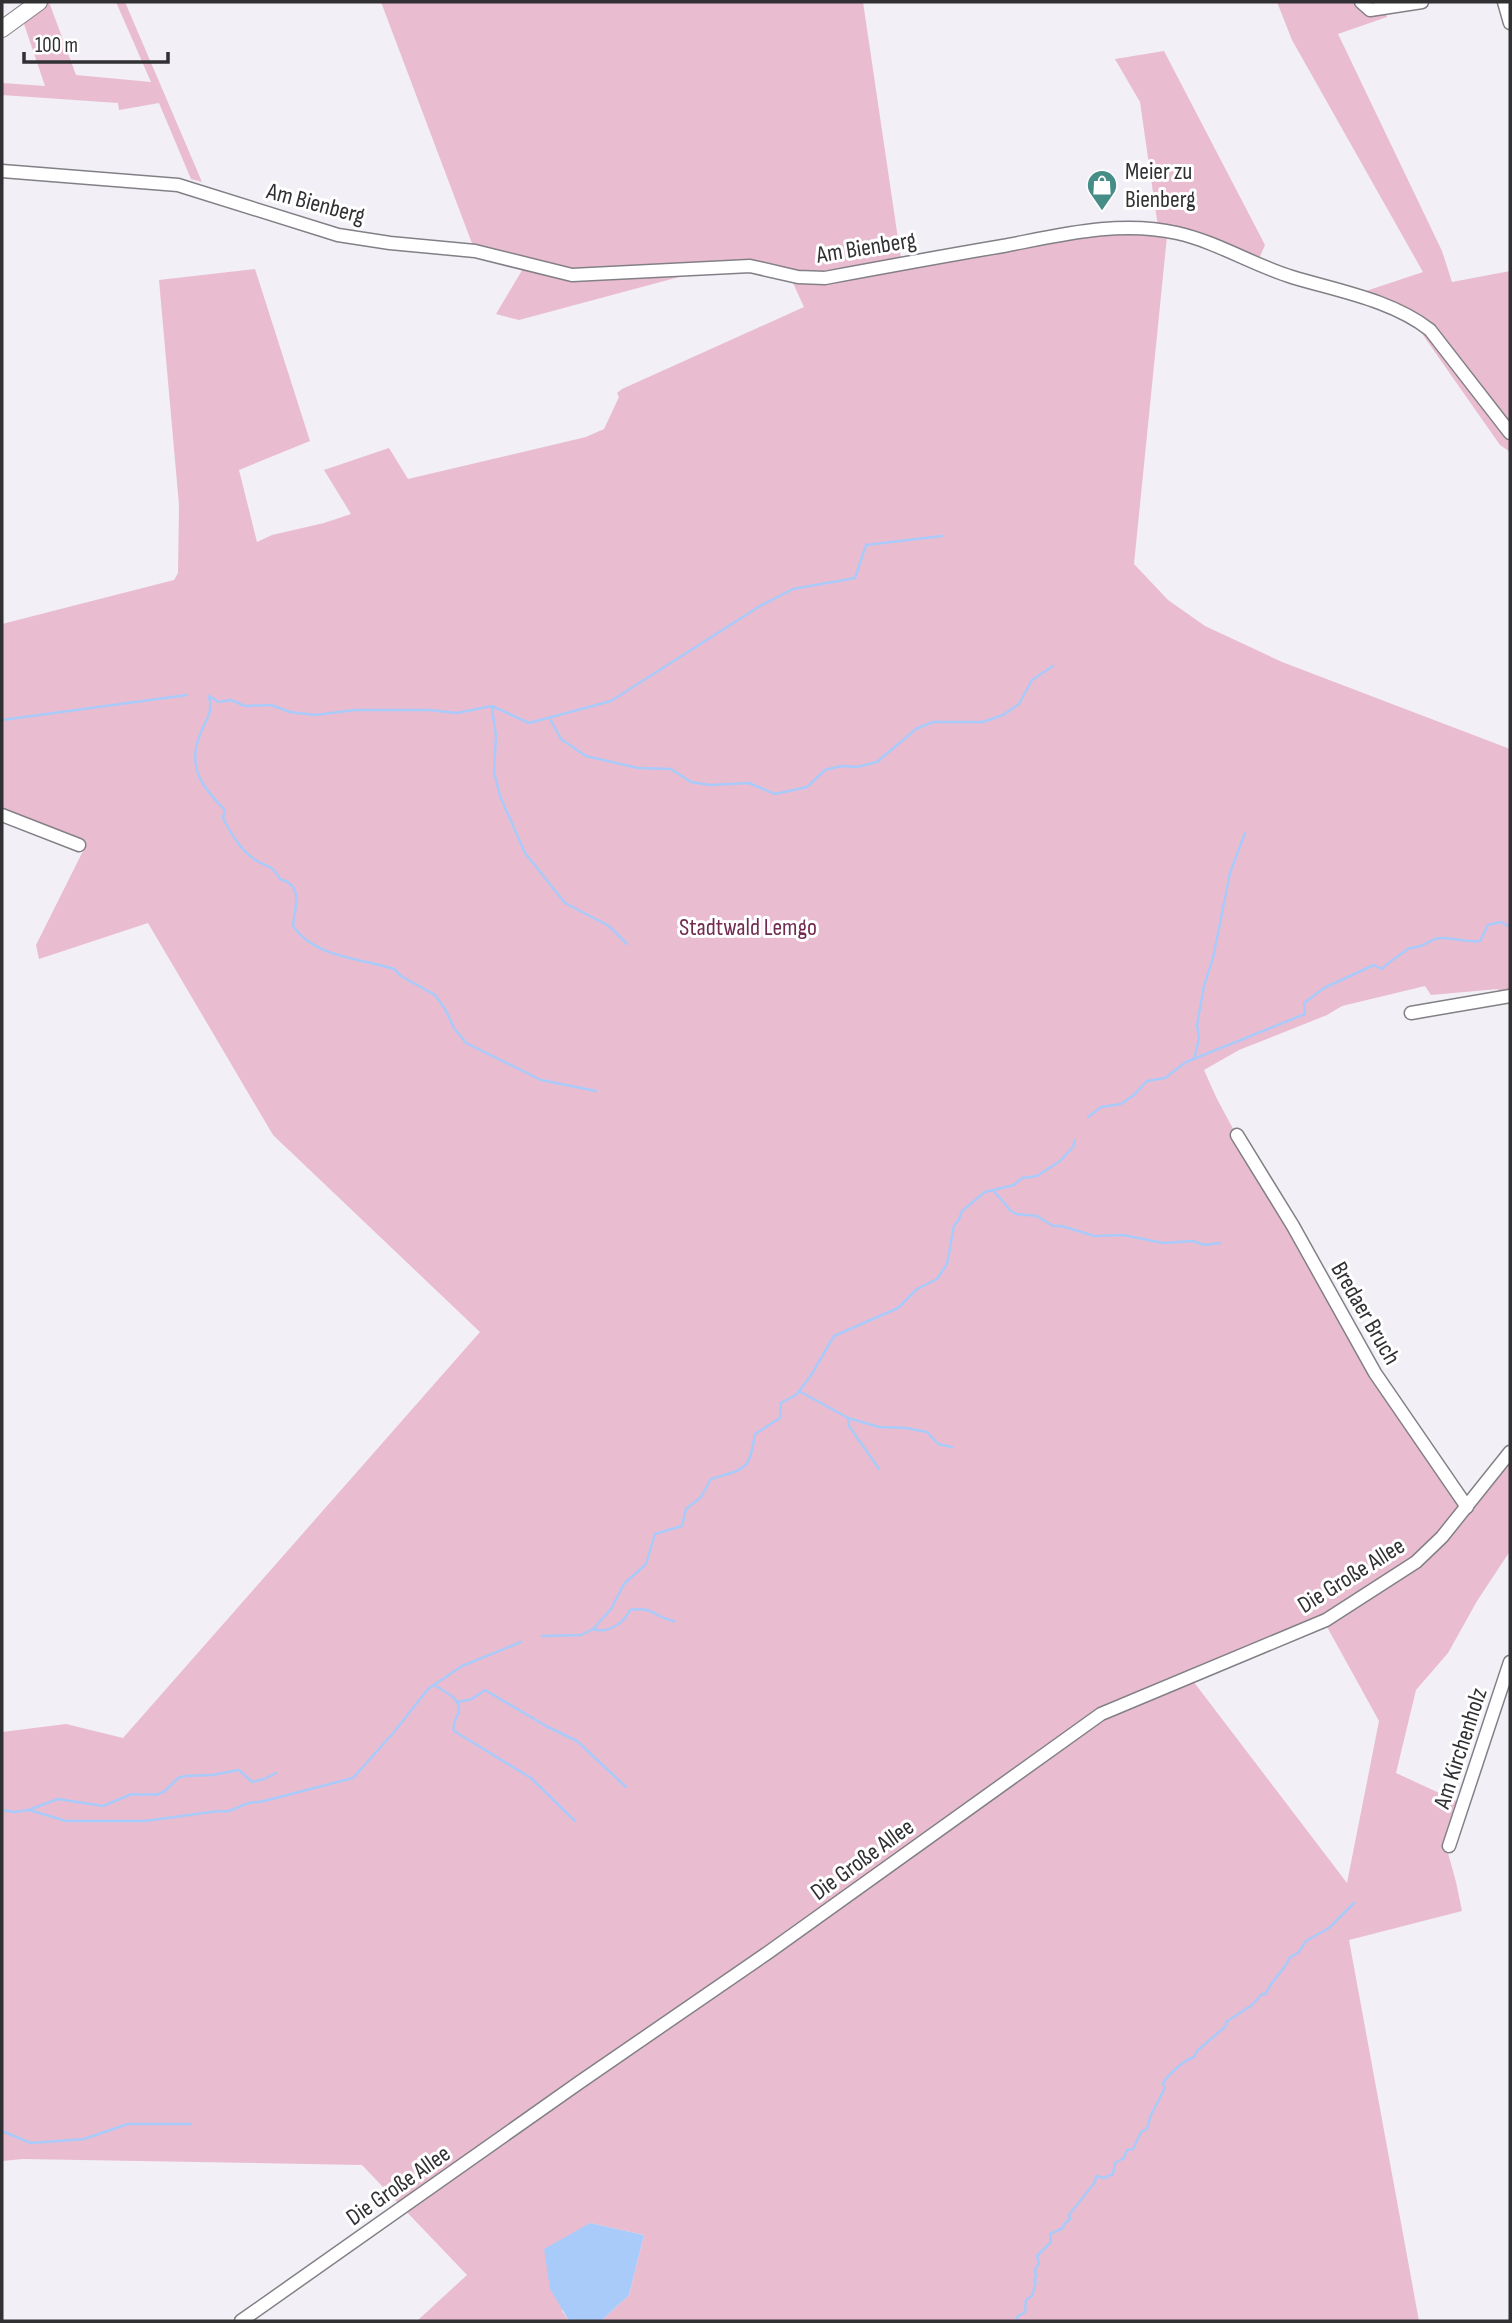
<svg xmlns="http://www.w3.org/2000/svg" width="1512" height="2323" viewBox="0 0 1512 2323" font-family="'Sofia Sans Condensed',sans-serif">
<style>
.green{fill:#eabcd0}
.water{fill:#a9cbfa}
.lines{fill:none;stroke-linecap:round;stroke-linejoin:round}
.stream{stroke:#a9cbfa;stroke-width:2.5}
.minor-casing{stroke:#828086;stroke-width:15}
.secondary-casing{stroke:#828086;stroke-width:18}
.minor{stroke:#fff;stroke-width:12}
.secondary{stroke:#fff;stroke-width:16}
.labels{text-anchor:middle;stroke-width:6;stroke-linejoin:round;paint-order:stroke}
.poi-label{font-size:24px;fill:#313033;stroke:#fff;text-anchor:start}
.street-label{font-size:24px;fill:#313033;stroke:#fff}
.park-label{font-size:24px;fill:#702b4f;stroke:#fff}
</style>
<rect width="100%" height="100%" fill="#f2eff6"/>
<g class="green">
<polygon points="47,2 49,2 76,75 151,82 116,2 125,2 202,182 191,179 159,103 119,110 118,103 2,95 2,83 45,86 23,21"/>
<polygon points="381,2 863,2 901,259 825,275 787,269 754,260 573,272 473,246"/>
<polygon points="1277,2 1355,2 1360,8 1386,12 1387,17 1338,34 1442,251 1452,282 1510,271 1510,452 1500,445 1423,335 1429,325 1367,296 1366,291 1423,272 1292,40"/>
<polygon points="1164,51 1265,245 1258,261 1158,227 1140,102 1115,59"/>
<path d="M1139 234 1167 236 1134 564 1168 600 1205 626 1282 662 1510 749V992L1500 994 1498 989 1431 995 1425 986 1342 1006 1327 1015 1239 1050 1204 1070 1216 1097 1298 1250 1359 1353 1461 1507 1413 1560 1326 1615 1193 1681 1347 1883 1379 1721 1326 1625 1418 1567 1510 1460V1551L1477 1601 1448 1653 1416 1690 1396 1773 1461 1803 1448 1853 1456 1882 1462 1911 1349 1940 1419 2321H601L629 2295 644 2235 590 2223 562 2311 569 2321H417L467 2275 362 2165 23 2159 2 2161V1732L66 1724 123 1738 480 1332 273 1135 148 923 39 959 36 945 85 847 2 810V624L174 580 178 573 179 505 159 280 255 269 310 441 239 470 257 542 272 535 324 523 351 514 324 470 389 448 408 479 586 437 604 429 619 397 617 393 622 389 804 307 793 283C910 280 1022 237 1139 234Z"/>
<polygon points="524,267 694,273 519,320 496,314"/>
</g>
<polygon class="water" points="590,2223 644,2235 629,2295 601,2321 569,2321 550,2289 544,2249"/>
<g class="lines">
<g class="stream">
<polyline points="209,696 219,702 231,700 245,706 271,705 290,712 315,715 355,710 429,710 457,713 492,706 529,723 611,701 760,606 793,589 855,578 866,545 942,536"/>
<path d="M209 696C213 712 207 718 201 732 186 767 202 787 225 810L223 818C232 835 239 848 254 859 267 868 271 863 280 879 304 885 295 907 293 926 315 958 360 958 394 969L401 976 435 995 445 1009 454 1028 466 1043 541 1080 596 1091"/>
<polyline points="492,708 496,736 494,772 500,796 525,853 565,903 609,926 627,944"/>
<polyline points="550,719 561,739 586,756 638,768 671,769 691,782 710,785 749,783 775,794 807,787 825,770 841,766 857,767 877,762 916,729 933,722 983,722 1003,715 1019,704 1032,680 1053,666"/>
<polyline points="2,720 187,695"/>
<polyline points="1194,1059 1199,1039 1197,1025 1204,986 1213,958 1230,873 1245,833"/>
<path d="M1088 1117 1101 1107 1121 1104 1134 1095 1147 1081 1165 1078 1186 1062 1305 1014 1304 1003 1324 988 1374 965 1382 969C1390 960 1400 956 1409 948 1425 948 1430 938 1441 938 1454 937 1463 943 1480 941L1488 925 1501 922 1510 927"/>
<polyline points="993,1190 1011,1211 1016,1214 1037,1216 1053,1226 1062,1226 1094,1236 1123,1235 1163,1243 1193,1241 1204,1245 1220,1243"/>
<polyline points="799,1391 848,1418 879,1427 906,1428 927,1432 938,1444 952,1447"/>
<polyline points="848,1419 849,1426 879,1469"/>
<path d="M593 1629C608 1634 624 1623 630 1610 654 1606 655 1618 674 1621"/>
<path d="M542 1636 581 1635 593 1629 611 1609 624 1584 646 1564 655 1534 682 1526 686 1509 701 1497 711 1479C746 1468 749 1472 755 1434L780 1418 781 1403 796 1395 810 1377 834 1336 898 1308 917 1289 937 1279 947 1264 954 1226 959 1219 962 1211 985 1192 1014 1185 1022 1178 1037 1176 1060 1161 1073 1147 1075 1140"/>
<path d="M434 1685C444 1691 464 1700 458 1714 455 1721 453 1723 454 1731L531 1778 575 1821"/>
<polyline points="458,1702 472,1699 485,1690 546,1726 577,1741 626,1787"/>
<path d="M31 1809 58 1799 103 1806 132 1794C141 1796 148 1793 156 1795L165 1791 178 1778 185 1776 212 1775 239 1770 252 1782 264 1779 276 1773"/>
<path d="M2 1810 14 1812 29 1810 66 1821H145L218 1811C236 1814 240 1801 260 1802L353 1778 394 1732 428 1689 462 1666 521 1642"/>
<polyline points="2,2131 31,2143 84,2139 128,2124 190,2124"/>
<path d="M1018 2321 1017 2317 1025 2312 1026 2300 1032 2296 1036 2282 1034 2280 1036 2277 1035 2269 1039 2264 1037 2256 1051 2242 1050 2234 1063 2228 1064 2224 1070 2219 1069 2215 1095 2182 1096 2176 1104 2178 1113 2174 1115 2163 1124 2158 1127 2150 1133 2149 1141 2132 1147 2129 1151 2115 1165 2088 1163 2083C1169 2074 1184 2060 1194 2057L1197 2051 1226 2026V2022L1252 2005 1262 1994H1266C1271 1979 1285 1971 1290 1957L1298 1953 1306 1941 1329 1928 1354 1903"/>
</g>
<g class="minor-casing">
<g id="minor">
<polyline points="1361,2 1370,10 1422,2"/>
<polyline points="1504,2 1510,23"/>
<path d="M2 171 178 185 338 235 390 243 475 251 572 275 750 266 798 277 825 278C884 267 944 256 1003 246 1061 235 1119 220 1177 233 1217 242 1253 265 1292 277 1338 291 1392 300 1430 330L1510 433"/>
<polyline points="2,815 79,845"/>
<polyline points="1411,1013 1510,996"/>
<polyline points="1237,1135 1293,1226 1375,1373 1467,1507"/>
<polyline points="1449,1846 1510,1662"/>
<polyline points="241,2321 580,2082 766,1954 1101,1714 1326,1620 1416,1562 1442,1537 1510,1452"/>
</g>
</g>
<g class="secondary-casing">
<polyline id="secondary" points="2,29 39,2"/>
</g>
<use href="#minor" class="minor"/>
<use href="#secondary" class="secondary"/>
</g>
<defs>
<g id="shop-pin" transform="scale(1.575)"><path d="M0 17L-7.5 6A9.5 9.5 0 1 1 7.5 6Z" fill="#468d87" stroke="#fff"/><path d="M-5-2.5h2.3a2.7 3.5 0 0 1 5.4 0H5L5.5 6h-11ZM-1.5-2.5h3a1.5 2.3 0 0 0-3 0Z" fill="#fff"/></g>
</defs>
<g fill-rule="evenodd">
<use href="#shop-pin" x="1102" y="185"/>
</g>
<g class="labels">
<g class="poi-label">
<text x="1125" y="179">Meier zu<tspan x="1125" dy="28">Bienberg</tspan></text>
</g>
<g class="street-label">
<text transform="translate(316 203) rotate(15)" y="8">Am Bienberg</text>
<text transform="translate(866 247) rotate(-9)" y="8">Am Bienberg</text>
<text transform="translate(1366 1313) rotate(60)" y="8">Bredaer Bruch</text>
<text transform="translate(1351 1575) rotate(-32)" y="8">Die Große Allee</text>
<text transform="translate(1460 1748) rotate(-72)" y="8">Am Kirchenholz</text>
<text transform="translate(862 1859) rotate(-36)" y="8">Die Große Allee</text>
<text transform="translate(398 2185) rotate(-35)" y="8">Die Große Allee</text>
</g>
<g class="park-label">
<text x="748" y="935">Stadtwald Lemgo</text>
</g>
</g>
<rect width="1512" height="2323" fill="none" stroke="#313033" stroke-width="7"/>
<path d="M24 52v10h144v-10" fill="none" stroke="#313033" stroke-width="3.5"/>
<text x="35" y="52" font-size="21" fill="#313033" stroke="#ffffff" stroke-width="5" paint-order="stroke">100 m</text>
</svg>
